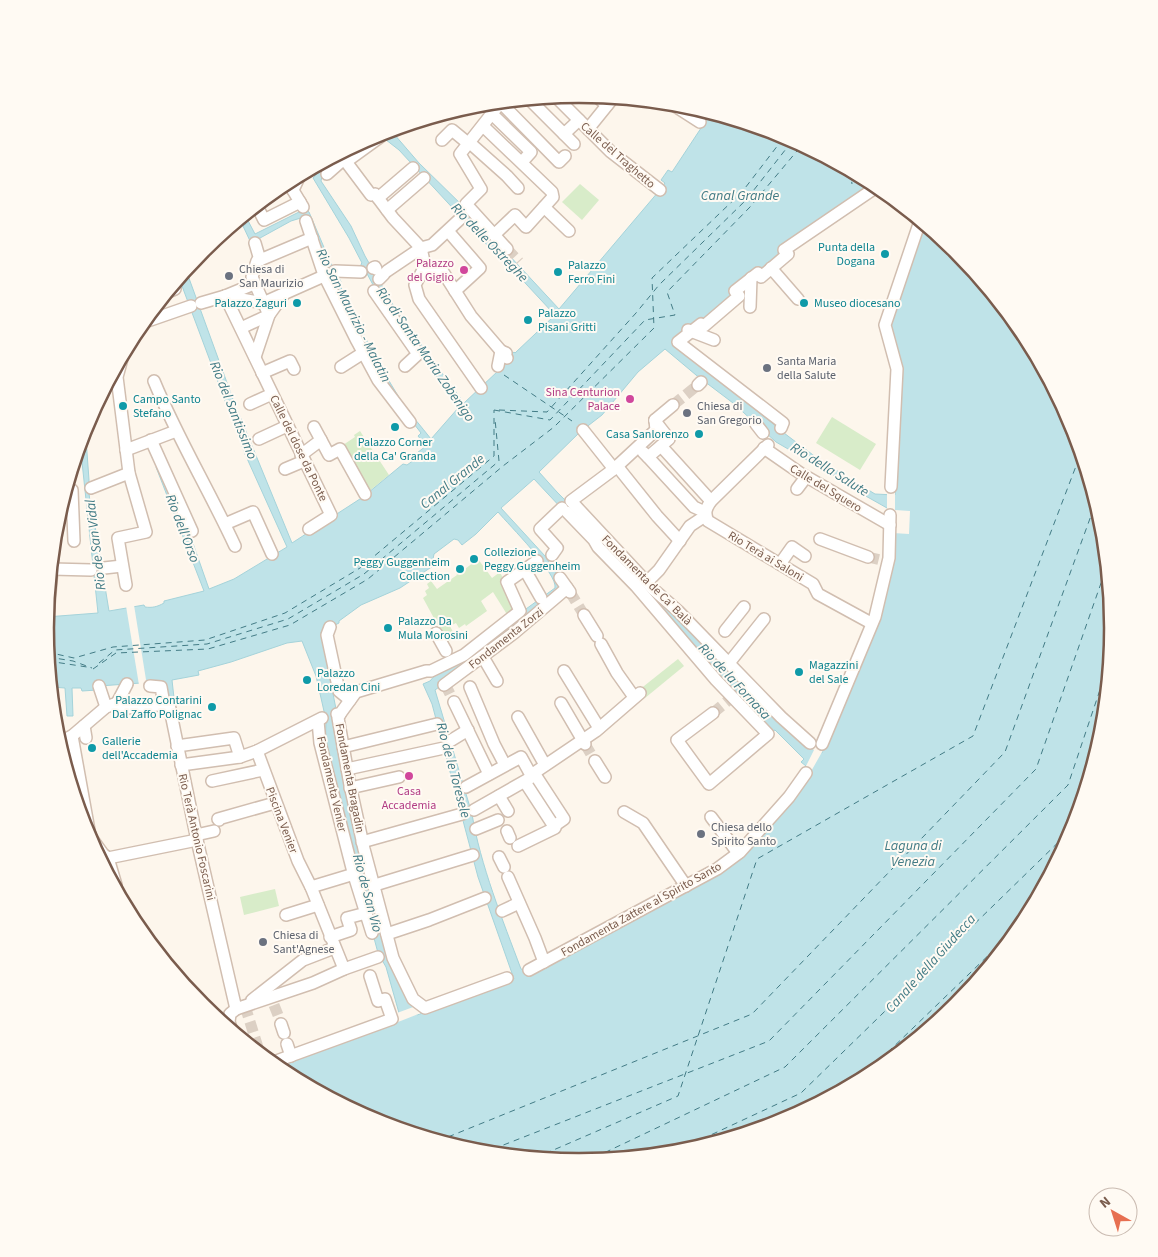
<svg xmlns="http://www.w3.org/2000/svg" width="1158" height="1257" viewBox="0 0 1158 1257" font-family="'Source Sans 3',sans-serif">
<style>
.green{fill:#d8ecc9}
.water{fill:#bfe3e8;stroke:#a5d3da;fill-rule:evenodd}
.pier{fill:#fdf6ec}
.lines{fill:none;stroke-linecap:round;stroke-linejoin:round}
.ferry{stroke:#437c86;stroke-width:1;stroke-dasharray:6 5;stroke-linecap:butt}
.minor-tunnel{stroke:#dcd0c4;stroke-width:11;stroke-dasharray:11 5.5;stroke-linecap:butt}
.minor-casing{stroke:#d1beb0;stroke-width:14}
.minor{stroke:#fff;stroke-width:11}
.culture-dot{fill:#0f9aa8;stroke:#fffaf3;stroke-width:2}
.hotel-dot{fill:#d1479c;stroke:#fffaf3;stroke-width:2}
.worship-dot{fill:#6b7280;stroke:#fffaf3;stroke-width:2}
.labels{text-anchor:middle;stroke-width:4;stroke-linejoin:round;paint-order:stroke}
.street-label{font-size:12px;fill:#7a5c4d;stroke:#fffaf3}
.culture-label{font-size:12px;fill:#0d838f;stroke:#fffaf3;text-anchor:start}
.hotel-label{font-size:12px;fill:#b23c85;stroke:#fffaf3;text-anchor:end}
.worship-label{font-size:12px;fill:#5b616d;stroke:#fffaf3;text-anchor:start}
.water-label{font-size:14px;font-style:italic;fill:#437c86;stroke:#fffaf3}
.rim{fill:none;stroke:#7a5c4d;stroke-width:2.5}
</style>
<rect width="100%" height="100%" fill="#fdf6ec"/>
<g class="green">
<polygon points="580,184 599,200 582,220 562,202"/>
<polygon points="832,417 876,444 860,470 816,443"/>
<polygon points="360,431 389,475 367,493 340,447 355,437 354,435"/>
<polygon points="478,559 492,578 500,572 517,609 508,616 493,592 481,601 487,611 466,626 465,624 459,628 456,623 450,626 453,632 455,632 458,637 460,638 457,640 455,637 446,643 442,633 423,598 427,595 425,591 429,588 427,584 431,581 437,589 457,575 456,573 463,568 465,569"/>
<polygon points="678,659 684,666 645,698 639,690"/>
<polygon points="275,889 279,906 244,915 240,897"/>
</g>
<path class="water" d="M711 113 784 135 876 185 784 254 735 295 675 342 784 433 821 461 875 494 895 495 899 369 889 325 922 222 957 251 1023 332 1072 424 1103 525 1113 629 1103 733 1072 833 1023 925 956 1006 875 1073 783 1122 683 1152 579 1162 475 1152 374 1122 282 1072 276 1067 401 1020 386 967 378 953 325 754 326 720 316 676 302 641 287 643 231 662 198 671 199 675 172 680 174 698 167 699 141 683 99 686 97 690 82 691 81 688H72L73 716H67L65 688 51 687 45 628 46 617 98 613 80 443 85 425 89 480V493L90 502 98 518 94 520 109 611 144 605 145 607C152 608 157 607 164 603V601L204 591 156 467 161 464 190 535 209 589 234 579 287 547 245 454 179 278 186 270 234 402 292 543 363 497 403 464 407 465 414 460 413 456 426 446 418 436 421 433 382 382 357 335 304 217 291 221 251 243 243 226 246 224 243 217 245 215 255 234 305 209 309 212 337 278H339L341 282 339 283C357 323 377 362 400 399 409 413 421 426 431 439L459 407C426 363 389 318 364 268H362L361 264 362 263 349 238 313 178 331 160 330 159 375 135 399 128 394 134 419 163 468 211 559 309 659 191 665 183 661 180 668 170 672 172ZM381 136 399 150 460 216 498 257 514 271 553 313 554 316 515 353 514 352 496 367 498 371 464 403 396 310 365 256 351 226 321 181 322 176ZM665 349 696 375 733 403 776 442 845 482 844 484 848 486 887 508 894 510 877 619 822 753 808 745 557 492 539 472 580 432 602 415 638 372ZM534 479 771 732 775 730 804 759 801 762 806 766 792 799 720 872 573 953 530 973 521 969C503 921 480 864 472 814L435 690 482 656 564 585 545 556 501 508ZM498 512C509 525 558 574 555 588L436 674 430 681 423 684 432 704 478 877 514 979 417 1015 397 968 335 712 336 709 321 632 339 623V621L361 605 400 588 436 564 433 559 434 554 454 539 458 540 462 545 476 534Z"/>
<g class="pier">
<polygon points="895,488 895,510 910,511 909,534 893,533 892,511 887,510 887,492 893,492"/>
<polygon points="134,605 147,686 139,685 126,606"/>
<polygon points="810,743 821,750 823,744 826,745 809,775 805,768 814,750 808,745"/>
<polygon points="416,1006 418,1012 425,1009 426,1011 393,1024 392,1021 398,1019 397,1013"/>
</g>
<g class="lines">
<g class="ferry">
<polyline points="850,171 852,184"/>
<polyline points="504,375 572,421"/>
<polyline points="494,410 550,420 645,320 675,315 667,292 750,207 802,145"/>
<polyline points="499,410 547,412 636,313 659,285 746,200 793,140"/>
<polyline points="47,652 74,658 113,647 205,640 285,613 360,568 494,456 494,410"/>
<polyline points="48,657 73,661 92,668"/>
<polyline points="48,661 87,667"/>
<polyline points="99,663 115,650 207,644 288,619 364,574 499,461 495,419"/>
<polyline points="93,669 116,653 208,649 290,625 368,579 503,466 554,427 654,328 652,278 742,192 785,136"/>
<polyline points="856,1083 1026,919"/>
<polyline points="438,1141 752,1014 1005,752 1096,502"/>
<polyline points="483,1153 769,1041 1036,769 1107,566"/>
<polyline points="672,1153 801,1093 1074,827"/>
<polyline points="535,1158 678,1096 757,859 973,736 1081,453"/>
<polyline points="585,1162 785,1067 1068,785 1110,660"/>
</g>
<g class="minor-tunnel">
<polyline points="507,249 519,262"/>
<polyline points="673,405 698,385"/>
<polyline points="868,557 885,561"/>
<polyline points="570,592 584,615"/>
<polyline points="445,684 454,702"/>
<polyline points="713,713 731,698"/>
<polyline points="585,744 595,761"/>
<polyline points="274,1005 278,1015"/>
<polyline points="245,1006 260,1054"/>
</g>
<g class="minor-casing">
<g id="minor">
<polyline points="596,96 607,105"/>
<polyline points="556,97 611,152 660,190"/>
<polyline points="529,99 564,134 579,120"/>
<polyline points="500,102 559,162 565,156"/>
<polyline points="501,102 460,154 481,189 466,204 507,249"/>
<polyline points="672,104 700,122"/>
<polyline points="492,114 531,152 522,162"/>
<polyline points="483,126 552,192 553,197 526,227 515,215 494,235"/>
<polyline points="588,129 613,98"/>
<polyline points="564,134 574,144"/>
<polyline points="442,140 452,130 469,144"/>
<polyline points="470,143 507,176 518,188"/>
<polyline points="344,159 371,195 375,194 393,218 421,248 425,266 415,285 419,299 481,388"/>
<polyline points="327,174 344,159 351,158 380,137"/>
<polyline points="288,182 303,207"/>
<polyline points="293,190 300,175"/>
<polyline points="378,198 413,168"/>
<polyline points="544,207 569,231"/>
<polyline points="387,210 424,178"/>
<polyline points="260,212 264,220 300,202"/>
<polyline points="306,221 324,275 357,341 378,380 410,422"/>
<polyline points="448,231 480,268 455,291"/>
<polyline points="255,243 260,260 312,238"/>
<polyline points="425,266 443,272 471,316 507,358"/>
<polyline points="373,268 375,267 376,269"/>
<polyline points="771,268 798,299"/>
<polyline points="335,271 361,272"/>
<polyline points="387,271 421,248 432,245 460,219"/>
<polyline points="379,279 384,274"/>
<polyline points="374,291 418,354 405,366"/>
<polyline points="168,292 175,289"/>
<polyline points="225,296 263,303 326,275"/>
<polyline points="225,296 254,284"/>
<polyline points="201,303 225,296 331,515 309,529"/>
<polyline points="750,307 751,278"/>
<polyline points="140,325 142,323 191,306"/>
<polyline points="241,328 269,315 252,277 257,261 260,260"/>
<polyline points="688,330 714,340"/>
<polyline points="123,355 117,377 129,473 146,532 118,538 126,585"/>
<polyline points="255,357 269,315 284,294"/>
<polyline points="498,366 501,351 506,353"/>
<polyline points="341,367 363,353"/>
<polyline points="262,373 290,361 294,369"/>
<path d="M154 381C177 437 209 490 235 546"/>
<polyline points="698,385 701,382"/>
<polyline points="250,404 272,394"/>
<polyline points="655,420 656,430 614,469 571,501 653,589 678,611 781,717 810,743"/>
<polyline points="655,420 673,405"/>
<polyline points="756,424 763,433"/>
<polyline points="314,427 321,440"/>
<polyline points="781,428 783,423 678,342 701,324 704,326 739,296 735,291 758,273 761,277 788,254 784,250 878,186"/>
<polyline points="583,430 614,469"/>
<polyline points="259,439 287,426"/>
<polyline points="151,440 192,531"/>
<path d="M768 445 711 501C706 508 704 513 708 521L813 584 818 594 871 623"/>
<polyline points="661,446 711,501"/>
<polyline points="764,448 800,473 890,525"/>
<polyline points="126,450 176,431"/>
<polyline points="643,452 648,457 669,439 655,421"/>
<polyline points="301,455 321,440 329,455 340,449 365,494"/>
<polyline points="648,457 694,507 705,512"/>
<polyline points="617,466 657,516 680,541"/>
<polyline points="285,469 304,461"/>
<polyline points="891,487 897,369 885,325 920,221"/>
<polyline points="91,488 129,473"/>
<polyline points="797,489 806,477"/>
<polyline points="72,490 74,541"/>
<polyline points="567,512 594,540 598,547 636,586 716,680 768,734 709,784 677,740 713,713"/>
<polyline points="225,524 253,512 272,554"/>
<polyline points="820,539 868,557"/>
<polyline points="552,555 557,548 540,529 562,508"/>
<polyline points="780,564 792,547 805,556"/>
<polyline points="104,568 122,566"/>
<polyline points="52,569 91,570"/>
<polyline points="525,570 541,598"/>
<polyline points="560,578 570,592"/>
<polyline points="647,582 659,570 690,526 705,516"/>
<polyline points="584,615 597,636"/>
<polyline points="48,616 56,521"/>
<polyline points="330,627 327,635 339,691 350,700"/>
<polyline points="725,631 744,607"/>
<polyline points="436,633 446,651"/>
<polyline points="601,644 617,673 634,697"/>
<polyline points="483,657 497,681"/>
<polyline points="729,663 764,619"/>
<polyline points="564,671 599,728"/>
<polyline points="444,685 514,633 567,588"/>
<polyline points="99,686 106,707"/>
<polyline points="150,686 161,687 164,704"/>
<polyline points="470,687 494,744 505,765"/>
<polyline points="454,702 489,774"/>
<polyline points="117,703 127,708 169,704 197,840 236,1009 313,983 344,969 378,957"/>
<polyline points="117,703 127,684"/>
<polyline points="561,703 585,744"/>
<polyline points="337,714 340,714 356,692 426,671 431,671 464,655 520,611 507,582 537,561"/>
<polyline points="340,714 338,718 350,785 364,849 393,958 413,999 425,1008 507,978"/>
<polyline points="518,717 545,765"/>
<polyline points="318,721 320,743 353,872 372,933"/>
<polyline points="84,726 86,738"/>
<polyline points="72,736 90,836 103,854 108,858 116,885"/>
<polyline points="66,739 72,736 106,707 123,701"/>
<polyline points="450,741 468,730"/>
<polyline points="822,744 875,617 889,558 890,515"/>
<polyline points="177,746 234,738 240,757"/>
<polyline points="343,747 437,724"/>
<polyline points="257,751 298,861 311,887 344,969"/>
<polyline points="595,761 605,777"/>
<polyline points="181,765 240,757 257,751 322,718"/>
<polyline points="347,769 444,748"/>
<polyline points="534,773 564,819 554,826"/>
<polyline points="212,781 263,770"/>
<polyline points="466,787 521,757 531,775"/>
<polyline points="350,788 399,777"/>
<polyline points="499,796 508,811"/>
<polyline points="474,810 532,777 531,775 596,731 640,693"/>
<polyline points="624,812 643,823 686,886"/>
<polyline points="711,817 738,853"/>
<polyline points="219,820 218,819 275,803"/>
<polyline points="476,829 498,820"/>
<polyline points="507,831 510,838"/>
<polyline points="196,835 214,831"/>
<polyline points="362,842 462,814"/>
<polyline points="518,846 555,828 525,782"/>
<polyline points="499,857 504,867"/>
<polyline points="108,858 197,840"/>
<polyline points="508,877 535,938 544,962"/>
<polyline points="375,885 473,855"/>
<polyline points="311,887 354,874"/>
<polyline points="502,911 519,903"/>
<polyline points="286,915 318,905"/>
<polyline points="387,934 429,920 485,898"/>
<polyline points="330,937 351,930 347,918 366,913"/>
<polyline points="529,970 717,869 740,852 789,797 806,773"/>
<polyline points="252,1000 303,960 334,948"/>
<polyline points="281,1024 284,1033"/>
<polyline points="232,1031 229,1022 230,1014 236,1009"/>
<polyline points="287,1044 291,1056"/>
<polyline points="271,1063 392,1019 385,999 378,1001 370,976"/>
</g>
</g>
<use href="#minor" class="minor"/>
</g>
<g class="culture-dot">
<circle cx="885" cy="254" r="5"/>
<circle cx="558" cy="272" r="5"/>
<circle cx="297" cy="303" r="5"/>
<circle cx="804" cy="303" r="5"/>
<circle cx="528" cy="320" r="5"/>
<circle cx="123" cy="406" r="5"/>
<circle cx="395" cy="427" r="5"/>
<circle cx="699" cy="434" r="5"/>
<circle cx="474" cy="559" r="5"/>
<circle cx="460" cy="569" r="5"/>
<circle cx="388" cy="628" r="5"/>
<circle cx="799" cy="672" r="5"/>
<circle cx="307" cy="680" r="5"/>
<circle cx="212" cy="707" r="5"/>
<circle cx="92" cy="748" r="5"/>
</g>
<g class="hotel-dot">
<circle cx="464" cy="270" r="5"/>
<circle cx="630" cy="399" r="5"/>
<circle cx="409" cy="776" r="5"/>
</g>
<g class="worship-dot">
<circle cx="229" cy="276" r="5"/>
<circle cx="767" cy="368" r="5"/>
<circle cx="687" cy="413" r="5"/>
<circle cx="701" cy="834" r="5"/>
<circle cx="263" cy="942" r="5"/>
</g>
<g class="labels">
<g class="street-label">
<text transform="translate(618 155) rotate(41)" y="4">Calle del Traghetto</text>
<text transform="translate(299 448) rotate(64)" y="4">Calle del dose da Ponte</text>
<text transform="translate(826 488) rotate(31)" y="4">Calle del Squero</text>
<text transform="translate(766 556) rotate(31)" y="4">Rio Terà ai Saloni</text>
<text transform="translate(647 580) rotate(45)" y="4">Fondamenta de Ca' Balà</text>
<text transform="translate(506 638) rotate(-38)" y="4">Fondamenta Zorzi</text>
<text transform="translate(350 778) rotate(79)" y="4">Fondamenta Bragadin</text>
<text transform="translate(332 784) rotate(77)" y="4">Fondamenta Venier</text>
<text transform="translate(282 820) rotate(69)" y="4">Piscina Venier</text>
<text transform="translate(197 837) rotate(77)" y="4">Rio Terà Antonio Foscarini</text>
<text transform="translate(641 909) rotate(-29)" y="4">Fondamenta Zattere al Spirito Santo</text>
</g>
<g class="culture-label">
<text x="875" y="251" text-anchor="end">Punta della<tspan x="875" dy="14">Dogana</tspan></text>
<text x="568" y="269">Palazzo<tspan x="568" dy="14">Ferro Fini</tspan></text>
<text x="287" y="307" text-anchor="end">Palazzo Zaguri</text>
<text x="814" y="307">Museo diocesano</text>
<text x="538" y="317">Palazzo<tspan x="538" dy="14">Pisani Gritti</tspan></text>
<text x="133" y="403">Campo Santo<tspan x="133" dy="14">Stefano</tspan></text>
<text x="689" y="438" text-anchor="end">Casa Sanlorenzo</text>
<text x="395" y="446" text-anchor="middle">Palazzo Corner<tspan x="395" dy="14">della Ca' Granda</tspan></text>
<text x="484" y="556">Collezione<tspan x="484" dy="14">Peggy Guggenheim</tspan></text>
<text x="450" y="566" text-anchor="end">Peggy Guggenheim<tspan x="450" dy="14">Collection</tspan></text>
<text x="398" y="625">Palazzo Da<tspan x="398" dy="14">Mula Morosini</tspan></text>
<text x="809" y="669">Magazzini<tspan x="809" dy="14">del Sale</tspan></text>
<text x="317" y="677">Palazzo<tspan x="317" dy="14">Loredan Cini</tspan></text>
<text x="202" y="704" text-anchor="end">Palazzo Contarini<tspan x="202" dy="14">Dal Zaffo Polignac</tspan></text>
<text x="102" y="745">Gallerie<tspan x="102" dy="14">dell'Accademia</tspan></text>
</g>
<g class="hotel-label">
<text x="454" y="267">Palazzo<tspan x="454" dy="14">del Giglio</tspan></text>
<text x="620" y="396">Sina Centurion<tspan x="620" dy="14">Palace</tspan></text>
<text x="409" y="795" text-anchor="middle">Casa<tspan x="409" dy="14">Accademia</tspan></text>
</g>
<g class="worship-label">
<text x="239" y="273">Chiesa di<tspan x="239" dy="14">San Maurizio</tspan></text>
<text x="777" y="365">Santa Maria<tspan x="777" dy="14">della Salute</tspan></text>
<text x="697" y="410">Chiesa di<tspan x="697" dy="14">San Gregorio</tspan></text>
<text x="711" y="831">Chiesa dello<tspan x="711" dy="14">Spirito Santo</tspan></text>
<text x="273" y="939">Chiesa di<tspan x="273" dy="14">Sant'Agnese</tspan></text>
</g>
<g class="water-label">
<text x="740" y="200">Canal Grande</text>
<text transform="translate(490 242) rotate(46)" y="5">Rio delle Ostreghe</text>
<text transform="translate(354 315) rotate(63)" y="5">Rio San Maurizio - Malatin</text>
<text transform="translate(426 354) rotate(55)" y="5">Rio di Santa Maria Zobenigo</text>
<text transform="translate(234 410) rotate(68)" y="5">Rio del Santissimo</text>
<text transform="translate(830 469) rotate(32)" y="5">Rio della Salute</text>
<text transform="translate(452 481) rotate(-39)" y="5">Canal Grande</text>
<text transform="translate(183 528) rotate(69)" y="5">Rio dell'Orso</text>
<text transform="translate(95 545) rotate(-97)" y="5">Rio de San Vidal</text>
<text transform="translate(735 681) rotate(47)" y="5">Rio de la Fornasa</text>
<text transform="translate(454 770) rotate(75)" y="5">Rio de le Toresele</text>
<text x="913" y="850">Laguna di<tspan x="913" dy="16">Venezia</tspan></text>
<text transform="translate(368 893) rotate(75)" y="5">Rio de San Vio</text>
<text transform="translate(930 963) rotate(-48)" y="5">Canale della Giudecca</text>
</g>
</g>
<path d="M0 0H1158V1257H0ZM54 628a525 525 0 1 1 1050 0a525 525 0 1 1-1050 0Z" fill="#fffaf3" fill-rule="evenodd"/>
<path class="rim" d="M54 628a525 525 0 1 1 1050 0a525 525 0 1 1-1050 0Z"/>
<g transform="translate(1113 1212) rotate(321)"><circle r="24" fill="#fffaf3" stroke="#cabbb1"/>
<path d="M0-4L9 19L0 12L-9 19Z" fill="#e76f51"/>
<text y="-8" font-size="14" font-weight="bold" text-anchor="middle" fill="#7a5c4d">N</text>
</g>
</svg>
